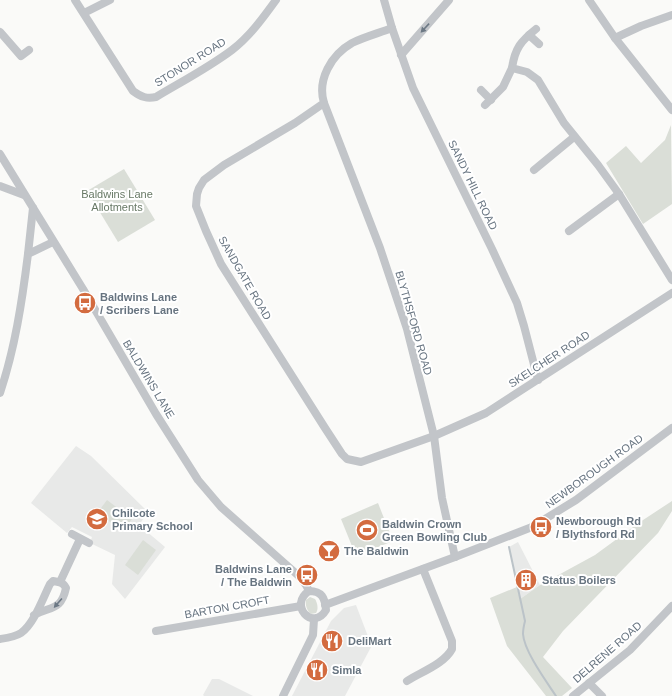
<svg xmlns="http://www.w3.org/2000/svg" width="672" height="696" viewBox="0 0 672 696" font-family="Arial,sans-serif">
<style>
.built{fill:#e8e9e8}
.green{fill:#daded7}
.lines{fill:none;stroke-linecap:round;stroke-linejoin:round}
.stream{stroke:#bbc3c8;stroke-width:2}
.minor{stroke:#c2c5c9;stroke-width:8}
.oneway{fill:#6c7884}
.labels{text-anchor:middle;stroke-width:4;stroke-linejoin:round;paint-order:stroke}
.street-label{font-size:11px;fill:#677480;stroke:#fff}
.park-label{font-size:11px;fill:#687966;stroke:#fff}
.poi-label{font-size:11px;font-weight:bold;fill:#677480;stroke:#fff;text-anchor:start}
</style>
<rect width="100%" height="100%" fill="#fafaf8"/>
<g class="built">
<polygon points="76,446 91,456 148,512 139,525 165,547 125,599 112,584 115,555 90,543 92,537 72,527 67,533 31,503"/>
<polygon points="518,542 540,585 520,599 509,547"/>
<polygon points="356,605 369,639 371,647 345,696 292,696 331,621 344,608"/>
<polygon points="212,679 219,679 253,696 204,696 203,695"/>
</g>
<g class="green">
<polygon points="671,125 672,204 643,224 606,163 626,146 641,163 665,140"/>
<polygon points="124,169 155,220 118,242 87,191"/>
<polygon points="107,500 132,519 122,532 98,512"/>
<polygon points="672,501 672,511 658,533 563,631 543,657 572,688 562,696 546,696 507,646 490,598 517,587 520,599 540,585 595,555 640,522"/>
<polygon points="378,503 393,541 356,556 341,519"/>
<polygon points="143,540 156,550 138,575 125,565"/>
<path d="M310 597 315 599C317 602 319 609 316 613L311 614C307 611 305 605 306 600Z"/>
</g>
<g class="lines">
<path class="stream" d="M509 547 525 621C524 625 523 630 523 634 524 651 546 681 556 696"/>
<g class="minor">
<path d="M75 0 133 91C141 97 147 99 156 97 181 82 208 68 232 50 250 36 263 18 276 0"/>
<polyline points="384,0 392,28 413,88 492,249 517,303 524,326 538,380"/>
<polyline points="589,0 615,38 672,110"/>
<polyline points="84,13 110,0"/>
<path d="M392 28C379 33 364 37 352 43 331 55 317 80 324 103L295 123 224 165 204 180 199 188 197 194 196 206 206 231 221 264 325 428 342 454 347 459 361 462 434 436 486 413 672 293"/>
<path d="M536 29C521 41 515 48 512 68L527 72 538 80 564 123 598 165 619 194 672 280"/>
<polyline points="0,32 21,56 29,50"/>
<polyline points="529,35 539,44"/>
<polyline points="615,38 641,26 672,15"/>
<polyline points="401,55 449,0"/>
<polyline points="481,90 491,100"/>
<polyline points="324,103 380,248 407,329 434,436 442,498 455,557"/>
<polyline points="485,105 503,87 512,68"/>
<polyline points="0,154 83,289 156,414 198,480 221,507 300,577 306,585 309,591"/>
<polyline points="534,170 574,137"/>
<polyline points="0,186 24,195"/>
<polyline points="569,231 619,194"/>
<polyline points="28,254 33,208"/>
<path d="M0 393C15 348 22 302 28 254L53 242"/>
<polyline points="72,534 89,543"/>
<polyline points="60,582 80,539"/>
<path d="M309 591C322 591 325 598 326 610 313 632 288 605 309 591Z"/>
<polyline points="325,605 455,557 532,527 576,500 672,428"/>
<polyline points="156,631 301,606"/>
<path d="M0 639C7 638 15 637 21 633 34 624 43 598 50 584L53 581C60 582 63 582 66 588 61 611 51 606 34 615"/>
<path d="M407 681C421 672 444 664 452 649V641L423 569"/>
<polyline points="589,683 602,696"/>
<polyline points="283,696 313,635 314,619"/>
<polyline points="573,696 630,650 672,606"/>
</g>
</g>
<defs><path id="oneway-solid" d="M-6-.8H1V-3.2L6.5 0L1 3.2V.8H-6Z"/></defs>
<g class="oneway">
<use href="#oneway-solid" transform="translate(425 28) rotate(133)"/>
<use href="#oneway-solid" transform="translate(58 603) rotate(131)"/>
</g>
<defs>
<g id="bus-disc" transform="scale(1.15)"><circle r="9.5" fill="#d36b3f" stroke="#fff"/><path d="M-5-6H5V4H4V6H2V4H-2V6H-4V4H-5ZM-3.5-4V0h7V-4ZM-3.5 1.2v1.5H-2V1.2ZM2 1.2v1.5H3.5V1.2Z" fill="#fff"/></g>
<g id="school-disc" transform="scale(1.15)"><circle r="9.5" fill="#d36b3f" stroke="#fff"/><path d="M0-5L7-2L0 1L-7-2ZM-4 1L0 2.5L4 1V4Q0 6-4 4Z" fill="#fff"/></g>
<g id="stadium-disc" transform="scale(1.15)"><circle r="9.5" fill="#d36b3f" stroke="#fff"/><path d="M0-5a6.5 5 0 1 0 0 10a6.5 5 0 1 0 0-10ZM-3.5-1.8h7v3.6h-7Z" fill="#fff"/></g>
<g id="bar-disc" transform="scale(1.15)"><circle r="9.5" fill="#d36b3f" stroke="#fff"/><path d="M-6-5H6L.8 .8V4.5H3.5V6h-7V4.5H-.8V.8Z" fill="#fff"/></g>
<g id="building-disc" transform="scale(1.15)"><circle r="9.5" fill="#d36b3f" stroke="#fff"/><path d="M-4-6H4V6H1V3H-1V6H-4ZM-2.5-4.3h1.7v1.8h-1.7ZM.8-4.3h1.7v1.8H.8ZM-2.5-1h1.7V.8h-1.7ZM.8-1h1.7V.8H.8Z" fill="#fff"/></g>
<g id="restaurant-disc" transform="scale(1.15)"><circle r="9.5" fill="#d36b3f" stroke="#fff"/><path d="M-5-6h1v4h1v-4h1v4h1v-4h1v5L-1.5 .5V6h-2V.5L-5-1ZM5-6V6H3V1.5H1.5Q1.5-4 5-6Z" fill="#fff"/></g>
</defs>
<g fill-rule="evenodd">
<use href="#bus-disc" x="85" y="303"/>
<use href="#school-disc" x="97" y="519"/>
<use href="#bus-disc" x="541" y="527"/>
<use href="#stadium-disc" x="367" y="530"/>
<use href="#bar-disc" x="329" y="551"/>
<use href="#bus-disc" x="307" y="575"/>
<use href="#building-disc" x="526" y="580"/>
<use href="#restaurant-disc" x="332" y="641"/>
<use href="#restaurant-disc" x="317" y="670"/>
</g>
<g class="labels">
<g class="street-label">
<text transform="translate(190 62) rotate(-32)" y="4">STONOR ROAD</text>
<text transform="translate(473 185) rotate(64)" y="4">SANDY HILL ROAD</text>
<text transform="translate(245 278) rotate(60)" y="4">SANDGATE ROAD</text>
<text transform="translate(414 323) rotate(74)" y="4">BLYTHSFORD ROAD</text>
<text transform="translate(549 359) rotate(-33)" y="4">SKELCHER ROAD</text>
<text transform="translate(149 379) rotate(59)" y="4">BALDWINS LANE</text>
<text transform="translate(594 471) rotate(-36)" y="4">NEWBOROUGH ROAD</text>
<text transform="translate(227 607) rotate(-10)" y="4">BARTON CROFT</text>
<text transform="translate(607 652) rotate(-41)" y="4">DELRENE ROAD</text>
</g>
<g class="park-label">
<text x="117" y="198">Baldwins Lane<tspan x="117" dy="13">Allotments</tspan></text>
</g>
<g class="poi-label">
<text x="100" y="301">Baldwins Lane<tspan x="100" dy="13">/ Scribers Lane</tspan></text>
<text x="112" y="517">Chilcote<tspan x="112" dy="13">Primary School</tspan></text>
<text x="556" y="525">Newborough Rd<tspan x="556" dy="13">/ Blythsford Rd</tspan></text>
<text x="382" y="528">Baldwin Crown<tspan x="382" dy="13">Green Bowling Club</tspan></text>
<text x="344" y="555">The Baldwin</text>
<text x="292" y="573" text-anchor="end">Baldwins Lane<tspan x="292" dy="13">/ The Baldwin</tspan></text>
<text x="542" y="584">Status Boilers</text>
<text x="348" y="645">DeliMart</text>
<text x="332" y="674">Simla</text>
</g>
</g>
</svg>
